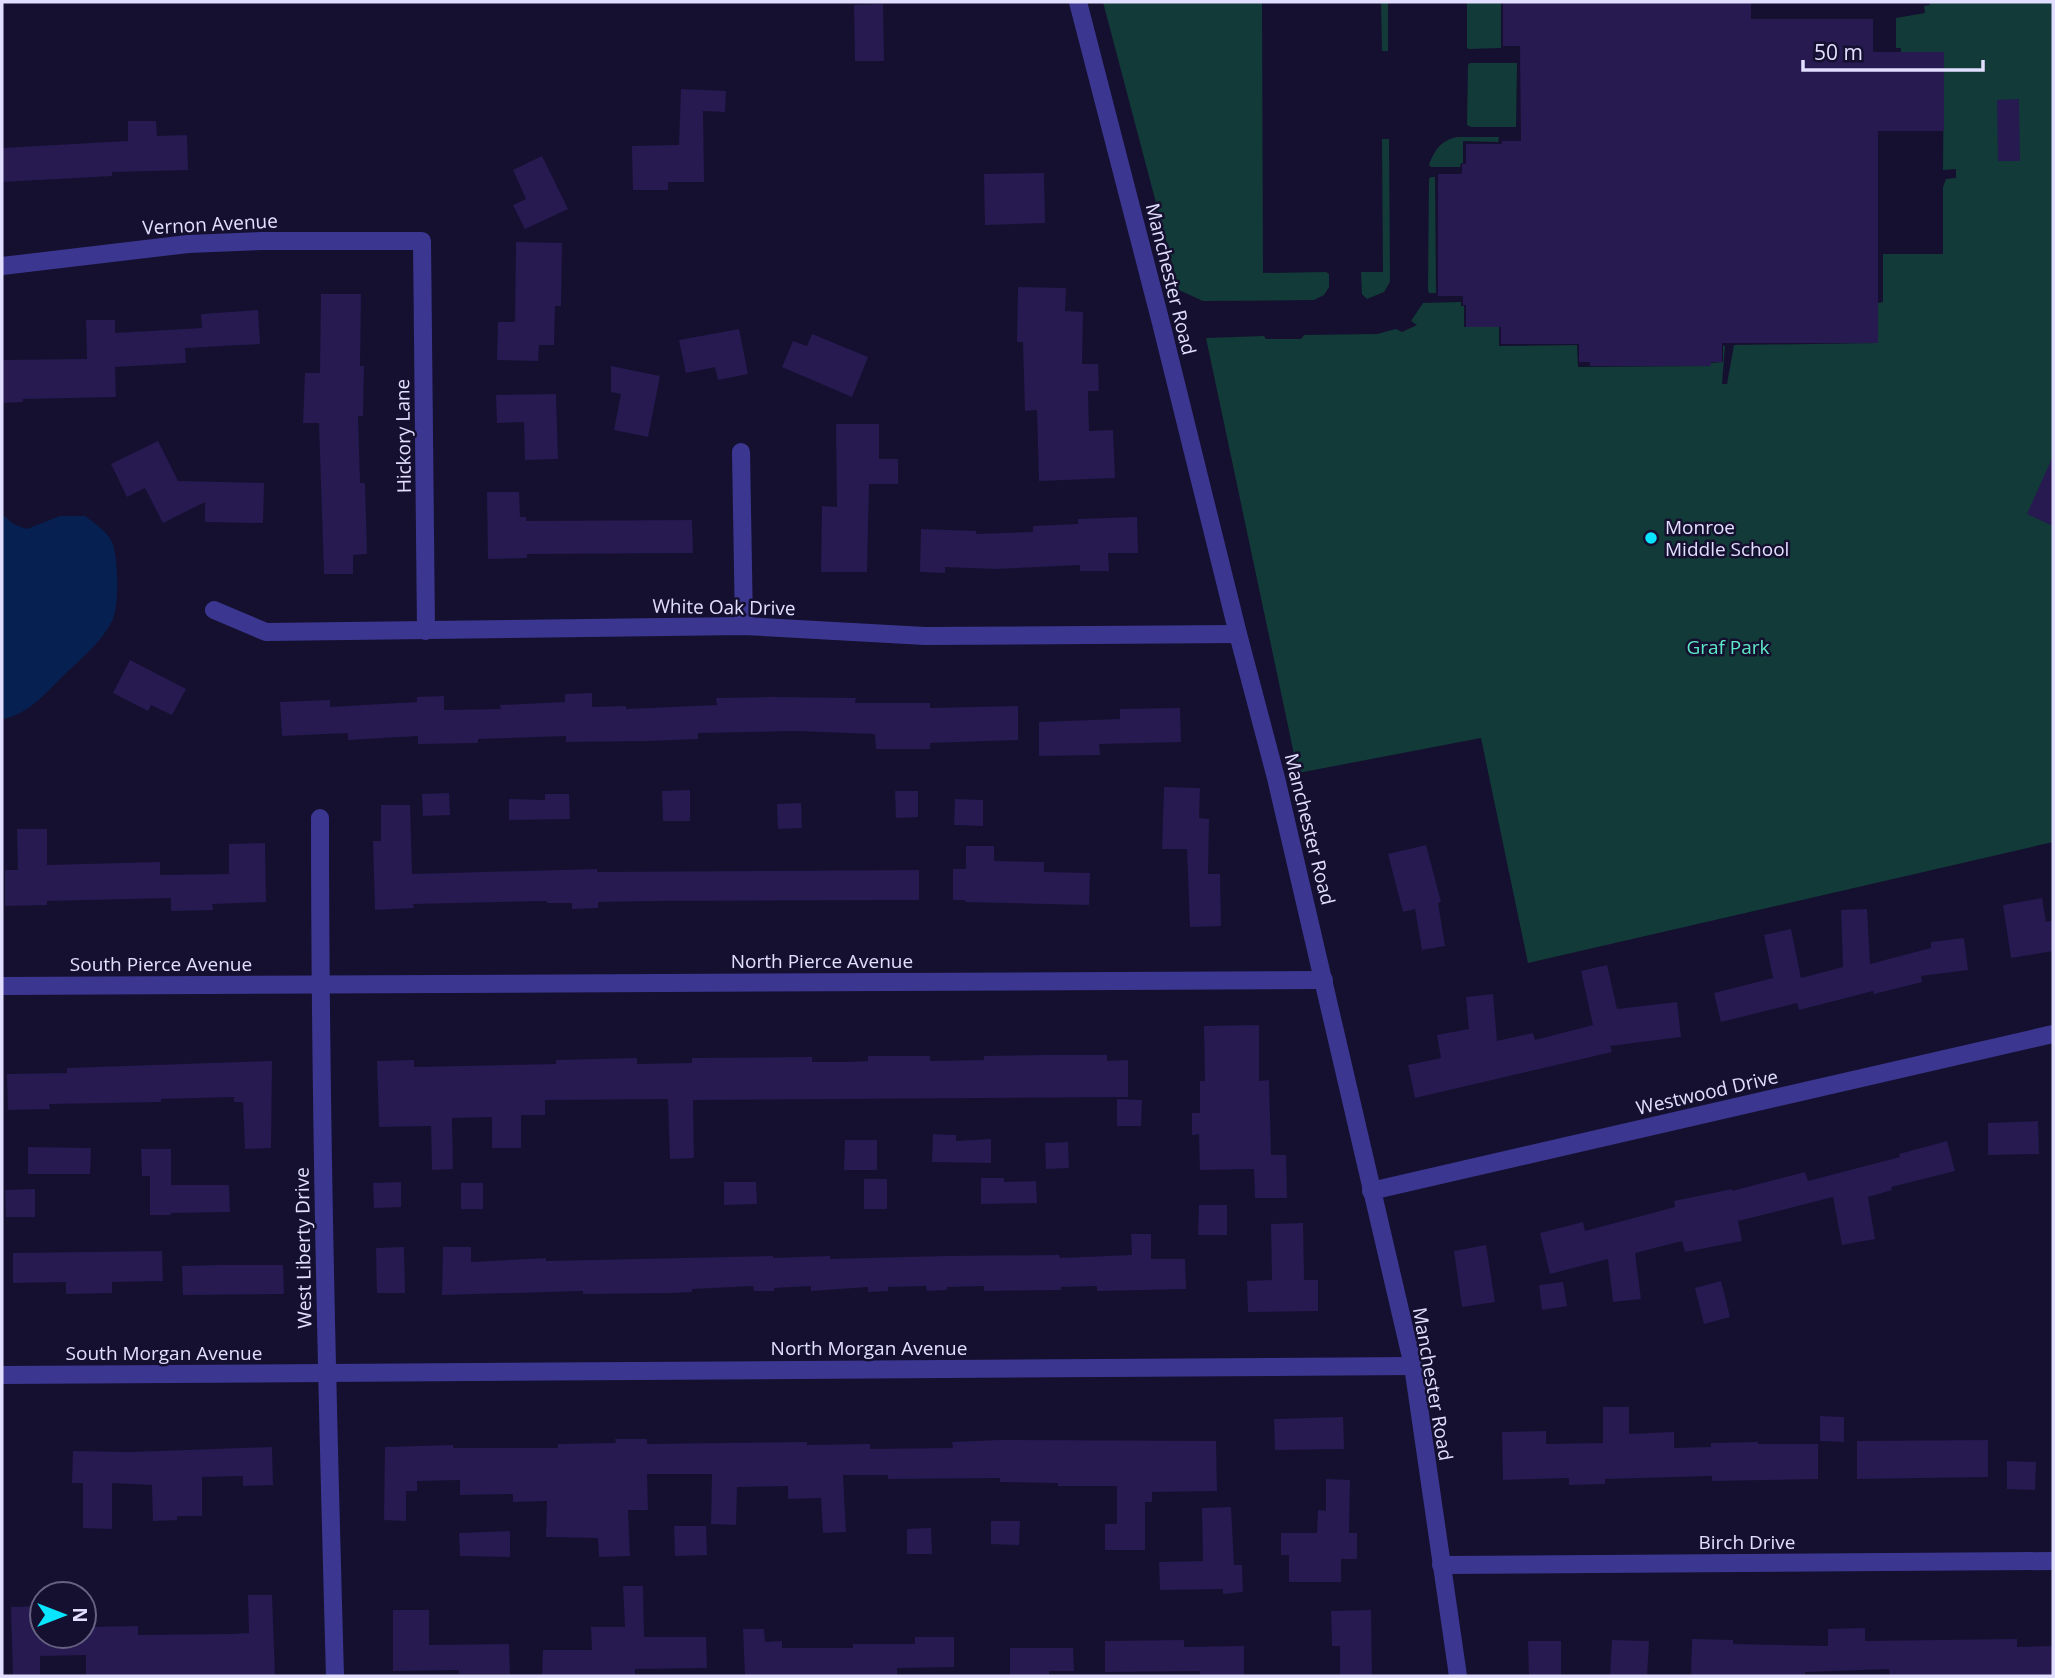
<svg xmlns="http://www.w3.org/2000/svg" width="2055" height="1678" viewBox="0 0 2055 1678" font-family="'Open Sans',sans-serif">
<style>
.green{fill:#123a38}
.water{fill:#062151}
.building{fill:#261a51}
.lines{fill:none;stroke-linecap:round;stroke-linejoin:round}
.minor{stroke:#3b3791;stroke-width:18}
.tertiary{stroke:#3b3791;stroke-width:18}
.poi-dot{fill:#0ae5ff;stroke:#15102f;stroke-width:2.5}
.labels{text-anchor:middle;stroke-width:5;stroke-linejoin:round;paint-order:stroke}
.street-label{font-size:19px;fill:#e2deff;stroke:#15102f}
.poi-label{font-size:19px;fill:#e2deff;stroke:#15102f;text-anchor:start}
.park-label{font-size:19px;fill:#5eeac8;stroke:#15102f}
</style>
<rect width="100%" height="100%" fill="#15102f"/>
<g class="green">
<polygon points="1103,2 1262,2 1263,273 1326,272 1329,274 1329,287 1324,295 1314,300 1203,301 1179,290"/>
<polygon points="1381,2 1388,2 1388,51 1382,51"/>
<polygon points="1467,2 1501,2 1501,48 1469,49 1467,48"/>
<polygon points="1930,2 2053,2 2053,842 1528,963 1481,738 1298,773 1206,338 1264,336 1266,339 1301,339 1304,335 1377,334 1396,329 1402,332 1417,325 1411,321 1423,303 1461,302 1461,306 1464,306 1464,327 1499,327 1499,346 1577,345 1578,367 1711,366 1711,363 1723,362 1723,346 1725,346 1722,384 1727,384 1734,345 1878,343 1878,303 1883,302 1883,254 1943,254 1943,187 1946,179 1956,178 1956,169 1943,170 1944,53 1901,52 1901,48 1896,48 1896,18 1925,13 1924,6 1930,5"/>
<polygon points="1470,63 1517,63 1516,127 1471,127 1467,125 1468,65"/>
<path d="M1457 137H1499L1498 142 1463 141V163H1461L1460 167H1431L1429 165C1434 151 1441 140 1457 137Z"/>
<polygon points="1382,139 1389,139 1390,282 1384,292 1367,299 1362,294 1361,272 1383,272"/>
<polygon points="1431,177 1435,177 1436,293 1429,293 1428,290 1429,179"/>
</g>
<path class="water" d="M2 514 13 524 27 529 60 516H85C94 523 107 531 112 542 118 556 120 607 112 621 101 643 79 660 62 677 45 694 26 716 2 719Z"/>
<g class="building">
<polygon points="1503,2 1751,2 1751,19 1873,19 1873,52 1944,52 1944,131 1878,131 1878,343 1722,343 1722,362 1711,362 1711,366 1590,366 1590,362 1579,362 1579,344 1501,344 1501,327 1466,327 1466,305 1463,305 1463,296 1438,296 1438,174 1462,174 1462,164 1466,164 1466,144 1502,144 1502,141 1521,141 1520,46 1503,46"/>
<polygon points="883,4 884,61 855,61 854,5"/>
<polygon points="681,89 726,91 725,112 703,111 704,182 668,182 668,190 633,190 632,146 679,145"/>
<polygon points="2019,99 2020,161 1998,161 1997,100"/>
<polygon points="128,121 156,121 157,136 187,135 188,170 112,172 112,176 2,182 2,148 128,141"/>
<polygon points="542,156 568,209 525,229 513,205 526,199 513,170"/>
<polygon points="1044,173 1045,223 985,225 984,174"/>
<polygon points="516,242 562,243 561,306 555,306 554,345 539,345 538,361 497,360 498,322 515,322"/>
<polygon points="1018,287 1066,288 1065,311 1083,312 1082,364 1098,364 1099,391 1088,391 1089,431 1113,430 1115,478 1039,481 1037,410 1025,411 1023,342 1017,342"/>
<polygon points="321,294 361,294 360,366 364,366 363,416 358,416 360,483 365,483 367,554 353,555 353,574 324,574 319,423 303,423 305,373 320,373"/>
<polygon points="258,310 260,344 185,348 186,363 115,367 116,397 23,399 23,402 2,403 2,360 87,359 86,320 115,320 115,333 202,328 201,314"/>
<polygon points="739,329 748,374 718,380 715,367 686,373 679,340"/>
<polygon points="812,334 868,357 852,397 782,367 793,341 807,346"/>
<polygon points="611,366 660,376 648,437 614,430 621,394 611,392"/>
<polygon points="556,394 558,459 525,460 524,422 497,423 496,395"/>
<polygon points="836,424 879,424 879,459 898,459 898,484 869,484 867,572 821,572 822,506 837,507"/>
<polygon points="158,441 178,481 264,483 263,523 205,522 205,502 163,523 145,488 127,497 111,464"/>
<polygon points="2053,456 2053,526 2027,514"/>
<polygon points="487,492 519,492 520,517 526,517 526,521 692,520 693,553 527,554 527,558 488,559"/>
<polygon points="1137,517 1138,553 1108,553 1109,571 1080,571 1080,565 996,569 945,567 945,573 920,572 921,529 976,531 976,534 1033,532 1033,526 1078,524 1078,519"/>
<polygon points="130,660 186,689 172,715 151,705 148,711 113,693"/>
<polygon points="592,693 592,707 626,706 626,709 717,705 716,698 773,697 856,698 855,703 930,703 930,708 1018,706 1018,740 930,743 930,749 876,749 875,734 795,731 698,733 698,739 649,741 566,742 566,736 478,739 478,743 418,744 418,736 348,740 348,733 282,736 280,702 330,700 330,707 417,702 417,697 444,696 444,710 501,709 500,705 565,702 565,694"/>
<polygon points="1180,708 1181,742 1099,744 1100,755 1039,756 1039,722 1120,719 1120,709"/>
<polygon points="1164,787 1200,788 1199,818 1209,819 1208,874 1220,874 1221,926 1190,927 1187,849 1162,849"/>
<polygon points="690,790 690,821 663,821 662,791"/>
<polygon points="895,791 918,791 918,817 896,818"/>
<polygon points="449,793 450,815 423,816 422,794"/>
<polygon points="545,794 569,794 570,819 509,820 509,799 545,800"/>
<polygon points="955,799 983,800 983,826 954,825"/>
<polygon points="801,803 802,828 778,829 777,804"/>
<polygon points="381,805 410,805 412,874 597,869 597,872 919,870 919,900 654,901 598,902 598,908 572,909 572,903 547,903 547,901 413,904 414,908 375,910 373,841 381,841"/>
<polygon points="17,829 47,829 47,865 160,862 160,875 229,874 229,844 265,843 266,902 212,904 213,910 171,911 171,898 47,901 47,905 5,906 5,870 18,870"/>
<polygon points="1426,845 1441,902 1438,903 1445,946 1422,950 1415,909 1403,912 1388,854"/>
<polygon points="966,846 994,846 994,861 1044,862 1044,872 1090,873 1089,905 965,902 965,900 953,900 953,869 966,869"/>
<polygon points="2042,898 2046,922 2053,920 2053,951 2011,958 2003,905"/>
<polygon points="1867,909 1870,964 1931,948 1931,942 1964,938 1968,970 1921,976 1922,982 1874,994 1873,991 1799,1010 1797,1003 1721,1022 1714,993 1773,978 1764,935 1791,929 1801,978 1843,967 1841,910"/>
<polygon points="1607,965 1617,1009 1677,1002 1681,1037 1610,1046 1612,1052 1415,1098 1408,1065 1441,1058 1437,1035 1469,1029 1466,997 1493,994 1497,1041 1533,1033 1535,1040 1593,1025 1581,971"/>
<polygon points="1259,1025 1259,1081 1269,1080 1271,1155 1286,1155 1287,1198 1255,1198 1254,1169 1200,1170 1199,1134 1192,1135 1192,1113 1200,1113 1200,1081 1205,1081 1204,1026"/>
<polygon points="1045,1055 1107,1055 1107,1061 1128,1060 1128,1097 693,1100 694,1158 670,1159 668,1099 545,1100 545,1115 521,1115 521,1148 492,1148 492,1117 452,1118 453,1169 432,1170 431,1126 379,1127 377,1061 414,1060 414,1067 556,1064 556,1060 637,1058 637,1064 692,1063 692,1058 812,1057 812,1062 847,1062 868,1061 868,1056 930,1056 930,1061 984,1060 984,1056"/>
<polygon points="272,1061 271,1148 245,1149 243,1102 234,1102 234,1097 161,1099 161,1102 49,1104 50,1109 8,1110 7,1074 67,1073 67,1068"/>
<polygon points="1117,1099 1142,1100 1141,1126 1117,1126"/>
<polygon points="2038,1121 2039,1154 1988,1155 1988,1123"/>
<polygon points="933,1134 956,1135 956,1141 991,1139 991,1163 932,1162"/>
<polygon points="845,1140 877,1140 877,1170 844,1170"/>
<polygon points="1947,1141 1955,1171 1891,1187 1892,1190 1868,1197 1875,1239 1842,1245 1833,1197 1738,1221 1742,1241 1685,1252 1682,1241 1635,1253 1641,1299 1613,1302 1608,1259 1550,1274 1540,1233 1583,1222 1585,1231 1675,1207 1674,1201 1732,1189 1732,1191 1805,1172 1808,1181 1900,1157 1899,1154"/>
<polygon points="1068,1142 1069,1168 1046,1169 1045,1143"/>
<polygon points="28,1147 91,1148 90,1174 28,1174"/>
<polygon points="141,1149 171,1149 171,1185 229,1185 230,1212 171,1213 171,1215 150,1215 150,1176 142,1176"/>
<polygon points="981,1178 1004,1178 1004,1182 1036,1181 1037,1203 981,1204"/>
<rect x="864" y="1179" width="23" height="30"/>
<polygon points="401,1182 401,1207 374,1208 373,1183"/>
<polygon points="724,1182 756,1182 757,1204 724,1205"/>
<rect x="461" y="1183" width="22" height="26"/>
<polygon points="35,1189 35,1217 6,1217 5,1190"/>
<polygon points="1199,1205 1227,1205 1227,1235 1198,1235"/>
<polygon points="1303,1223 1304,1280 1318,1280 1318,1311 1248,1312 1247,1281 1272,1280 1271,1224"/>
<polygon points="1131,1234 1151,1234 1151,1259 1185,1259 1186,1289 1097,1291 1097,1286 1061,1287 1061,1290 984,1291 984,1286 947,1287 947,1290 927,1291 926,1286 888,1287 888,1291 868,1292 868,1287 811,1291 811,1286 774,1288 774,1291 754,1291 753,1286 692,1289 692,1292 672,1293 583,1294 583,1291 442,1295 443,1247 471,1247 471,1262 546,1258 546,1261 773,1256 773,1258 830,1256 830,1259 946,1256 1059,1255 1060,1258 1132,1255"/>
<polygon points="1486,1245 1495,1302 1462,1307 1454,1251"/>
<polygon points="404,1247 405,1293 377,1293 376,1248"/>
<polygon points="162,1251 163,1281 112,1282 112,1293 66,1294 66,1282 13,1283 13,1253"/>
<polygon points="221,1265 283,1265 284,1294 183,1295 182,1266"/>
<polygon points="1721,1281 1730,1317 1704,1324 1695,1288"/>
<polygon points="1563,1282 1567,1306 1542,1310 1539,1285"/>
<polygon points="1603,1407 1629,1407 1629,1434 1674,1432 1674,1448 1711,1447 1711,1443 1758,1442 1758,1444 1818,1444 1818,1479 1712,1481 1712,1476 1605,1479 1605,1484 1569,1485 1569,1478 1503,1480 1502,1432 1546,1431 1546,1444 1603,1443"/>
<polygon points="1820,1416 1844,1417 1844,1442 1820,1441"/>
<polygon points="1343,1417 1344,1449 1275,1450 1274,1419"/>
<polygon points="615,1439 647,1439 647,1444 807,1442 807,1445 870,1444 870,1449 953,1448 952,1442 1000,1440 1216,1441 1217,1491 1152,1492 1152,1502 1145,1502 1145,1550 1105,1550 1105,1524 1117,1524 1117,1486 1058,1486 1058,1483 1000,1482 1000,1478 888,1479 888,1475 843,1475 846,1532 823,1533 821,1498 788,1499 788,1486 737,1487 736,1525 711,1524 712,1474 647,1474 648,1510 628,1510 630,1556 599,1557 598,1538 546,1537 547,1501 513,1502 513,1494 460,1495 460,1480 417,1481 417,1491 406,1491 406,1521 384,1520 385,1447 453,1445 453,1448 558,1448 558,1444 616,1443"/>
<polygon points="1988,1440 1988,1477 1857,1479 1857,1441"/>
<polygon points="272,1447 273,1485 243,1486 243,1476 202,1477 202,1516 177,1516 177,1520 153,1521 152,1485 112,1483 112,1529 83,1528 83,1483 72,1483 73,1451 130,1452"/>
<polygon points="2007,1461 2036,1462 2035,1490 2007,1489"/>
<polygon points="1326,1479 1350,1480 1349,1533 1357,1533 1357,1559 1341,1559 1341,1582 1289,1582 1289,1555 1281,1555 1281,1533 1317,1533 1318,1510 1326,1511"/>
<polygon points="1231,1507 1234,1565 1242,1565 1243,1592 1223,1594 1223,1589 1160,1590 1159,1562 1203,1561 1202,1508"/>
<polygon points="991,1521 1020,1521 1019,1545 991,1544"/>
<polygon points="674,1526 706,1526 707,1555 675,1556"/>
<polygon points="931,1528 932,1554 907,1554 907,1529"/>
<polygon points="510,1531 510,1557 460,1556 459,1533"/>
<polygon points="623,1586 643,1586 644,1637 706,1637 707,1668 635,1669 635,1676 542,1676 543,1650 592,1650 591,1627 625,1627"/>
<polygon points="248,1595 272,1595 275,1676 86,1676 86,1655 40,1656 40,1676 13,1676 11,1607 42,1606 42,1636 86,1636 85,1627 138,1626 138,1635 232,1634 249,1633"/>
<polygon points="393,1610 429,1610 429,1645 509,1644 510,1674 459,1674 459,1670 393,1671"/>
<polygon points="1371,1610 1372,1676 1340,1676 1340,1646 1332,1646 1331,1611"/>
<polygon points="1865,1628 1865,1641 2017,1639 2017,1647 2053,1646 2053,1676 1890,1676 1889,1669 1805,1672 1805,1676 1691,1676 1692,1639 1733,1640 1733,1644 1828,1646 1828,1629"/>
<polygon points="743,1629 764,1629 765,1642 782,1641 782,1648 853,1648 853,1644 915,1644 915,1637 954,1637 954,1667 897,1668 897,1675 745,1675"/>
<polygon points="1184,1640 1184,1647 1244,1646 1244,1676 1200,1676 1200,1671 1105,1672 1105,1641"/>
<polygon points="1612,1640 1649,1641 1647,1676 1610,1676"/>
<polygon points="1528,1641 1561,1641 1561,1676 1529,1676"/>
<polygon points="1010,1648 1073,1648 1074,1671 1049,1671 1049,1676 1010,1676"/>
</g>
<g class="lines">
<g class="minor">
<polyline points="2,266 188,244 262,241 422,241 426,631"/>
<polyline points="741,452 744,626"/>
<polyline points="214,610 266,632 744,626 925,636 1238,634"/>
<path d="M320 818C320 1104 327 1390 335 1676"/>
<polyline points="2,986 1324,980"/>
<polyline points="1371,1191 2053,1034"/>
<polyline points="2,1375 1413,1366"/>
<polyline points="1441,1565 2053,1561"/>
</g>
<polyline class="tertiary" points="1078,2 1161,323 1238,634 1276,778 1413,1366 1458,1676"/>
</g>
<circle class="poi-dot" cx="1651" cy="538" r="7"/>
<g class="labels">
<g class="street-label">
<text transform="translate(210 224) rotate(-3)" y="7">Vernon Avenue</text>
<text transform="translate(1171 279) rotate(76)" y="7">Manchester Road</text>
<text transform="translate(403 436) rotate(-91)" y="7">Hickory Lane</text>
<text transform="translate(724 607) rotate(1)" y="7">White Oak Drive</text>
<text transform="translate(1310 829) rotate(76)" y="7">Manchester Road</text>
<text x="822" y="968">North Pierce Avenue</text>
<text x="161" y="971">South Pierce Avenue</text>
<text transform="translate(1707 1092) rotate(-13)" y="7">Westwood Drive</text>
<text transform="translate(303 1248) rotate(-91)" y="7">West Liberty Drive</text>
<text x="869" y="1355">North Morgan Avenue</text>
<text x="164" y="1360">South Morgan Avenue</text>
<text transform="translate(1433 1384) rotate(80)" y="7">Manchester Road</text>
<text x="1747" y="1549">Birch Drive</text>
</g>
<g class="poi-label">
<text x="1665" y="534">Monroe<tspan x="1665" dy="22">Middle School</tspan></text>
</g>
<g class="park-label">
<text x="1728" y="654">Graf Park</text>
</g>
</g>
<rect width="2055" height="1678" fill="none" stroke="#e2deff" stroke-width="7"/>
<g transform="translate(63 1615) rotate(90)"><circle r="33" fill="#15102f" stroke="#676282" stroke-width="2"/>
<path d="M0-5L12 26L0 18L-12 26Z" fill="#0ae5ff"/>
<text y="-10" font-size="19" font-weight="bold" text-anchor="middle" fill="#e2deff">N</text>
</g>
<path d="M1803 60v10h180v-10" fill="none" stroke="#e2deff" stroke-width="3.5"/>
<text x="1814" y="60" font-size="21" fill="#e2deff" stroke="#15102f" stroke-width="5" paint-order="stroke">50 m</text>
</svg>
